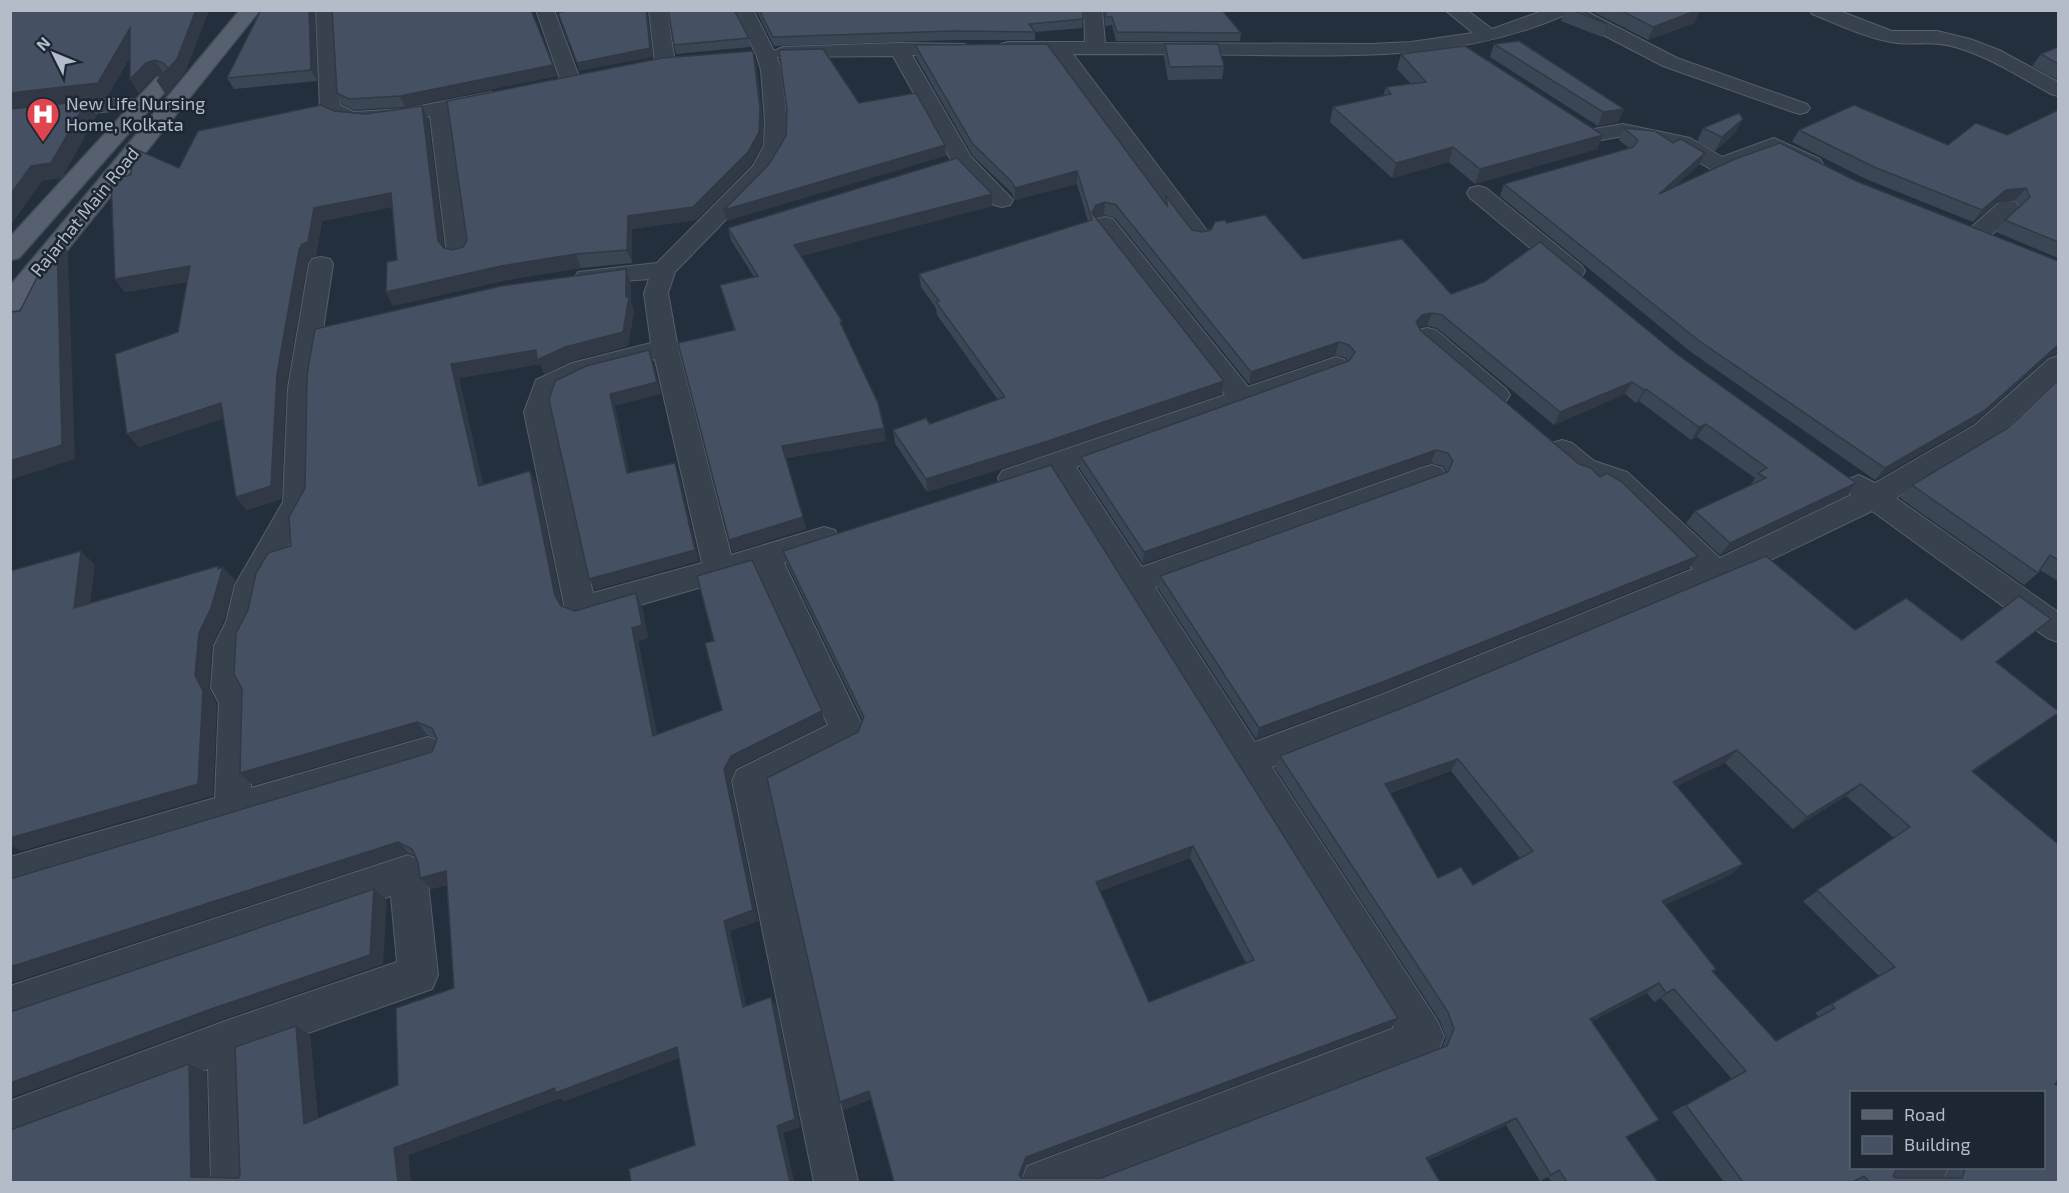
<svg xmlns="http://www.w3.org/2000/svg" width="2069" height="1193" viewBox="0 0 2069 1193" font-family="'Exo 2',sans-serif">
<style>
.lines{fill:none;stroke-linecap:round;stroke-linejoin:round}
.minor-casing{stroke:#565f6c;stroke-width:2}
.primary-casing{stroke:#414a57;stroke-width:3}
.minor{fill:#38414e;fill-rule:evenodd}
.primary{fill:#56606e;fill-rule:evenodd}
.wall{fill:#3b4654;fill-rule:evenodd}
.shaded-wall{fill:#303945}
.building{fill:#455162;stroke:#303945;stroke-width:1.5;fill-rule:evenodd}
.labels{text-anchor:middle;stroke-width:5;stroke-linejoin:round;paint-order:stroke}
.far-poi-label{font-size:18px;fill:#b4bcc9;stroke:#1d2633;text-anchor:start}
.far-street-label{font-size:18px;fill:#b4bcc9;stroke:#1d2633}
</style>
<rect width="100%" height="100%" fill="#242f3e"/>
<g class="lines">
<g class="minor-casing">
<g id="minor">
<path d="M316 10H334L340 105 354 112 405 109 491 92 498 94 501 98 498 102 450 112 471 254 467 259 459 261 451 259 447 254 430 116C401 122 339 136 320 108Z"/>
<polygon points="536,10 554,10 581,82 578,86 564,86 561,82"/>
<polygon points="649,10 667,10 675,63 672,67 658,67 655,63"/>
<path d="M734 10H753L774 51 783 47 899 43 965 44 968 48 965 52 958 54 912 55 971 157 1013 200 1010 205 1002 207 994 205 951 160 893 56 777 57 781 70 787 121 786 146 770 174 675 272 668 293 678 348 731 555 824 527 835 530 839 538 835 546 784 563 865 731 860 742 769 789 858 1182H814L732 781 737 770 828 725 757 571 581 622 570 618 565 609 524 412 536 380 572 363 651 343 644 293 649 279 587 284 578 282 575 277 578 272 657 263 753 166 764 146 765 121 761 70 756 54ZM655 359 702 563 593 593 552 412 558 391 590 376Z"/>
<path d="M1084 10H1102L1105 43 1371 44 1411 42 1473 33 1445 10H1467L1492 29 1545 10H1584L1677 58 1807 104 1810 108 1807 112 1800 114 1793 112 1663 66 1565 15C1464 59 1364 56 1255 55 1194 54 1134 54 1073 54L1211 236 1207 241 1199 243 1191 241 1052 54H1008L1001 52 998 48 1001 44 1008 42H1085Z"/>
<path d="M1810 10H1837L1892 31H1937L1970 39 1999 50 2058 82V96L2051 94C2020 77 1990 57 1955 47 1934 40 1913 46 1891 42 1863 37 1838 24 1812 14Z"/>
<polygon points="120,98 150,101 153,105 150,109 120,110 10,122 10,110"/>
<polygon points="1623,124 1690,138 1722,157 1774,138 1820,159 1823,164 1820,169 1812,171 1804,169 1773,152 1720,172 1712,170 1675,148 1623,136 1596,141 1588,140 1585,135 1588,130"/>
<polygon points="1478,186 1486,188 1582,266 1585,271 1582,276 1573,278 1564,276 1470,198 1467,193 1470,188"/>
<path d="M2008 200 2016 202 2019 207 2016 212C2002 224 1988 245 1968 240L1964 235 1968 230 2000 202Z"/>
<path d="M1105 217 1113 219 1248 387 1336 357 1345 360 1349 366 1345 372 1076 467 1142 567 1422 468 1432 465 1442 468 1446 475 1442 482 1155 587 1255 742 1381 695 1693 569 1616 493C1593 476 1564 478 1548 450L1552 443 1562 440 1572 443 1594 461 1627 472 1720 558 1851 495 1844 486 1849 479 1859 475 1875 483 1975 425 2049 359 2058 356V379L1995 439 1896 498 2058 612V642L2047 638 1872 511 1727 581 1405 715 1272 767 1438 1022 1444 1037 1438 1052 1099 1182H1021L1027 1166 1394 1028 1052 475 1012 488 1002 485 998 478 1002 471 1225 395 1093 224 1097 219Z"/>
<polygon points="321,257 330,259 333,264 314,388 313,502 266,586 258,623 246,646 245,687 253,702 251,788 428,737 440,741 445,752 440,763 233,827 10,893 10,857 215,798 219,703 211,688 214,646 226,622 235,585 283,502 288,388 309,264 312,259"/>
<polygon points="1427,328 1436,330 1506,389 1510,395 1506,401 1496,404 1486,401 1418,342 1414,336 1418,330"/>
<polygon points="408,855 421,861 427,873 438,975 432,989 249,1054 255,1182 211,1182 208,1069 10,1144 10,1101 228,1020 397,962 391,896 10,1026 10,986"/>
<polygon points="1883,1168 1948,1168 1942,1182 1877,1182"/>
</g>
</g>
<g class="primary-casing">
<g id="primary">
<polygon points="240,10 260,10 19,310 10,312 10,286"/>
<polygon points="163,76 170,78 174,82 170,86 19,258 10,260 10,237 156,78"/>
</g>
</g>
<use href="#minor" class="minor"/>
<use href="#primary" class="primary"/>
</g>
<g class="wall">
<polygon points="209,10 185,72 166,95 157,81 163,74 154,76 139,93 130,79 130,57 107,97 10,108"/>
<polygon points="314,10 317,81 234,89 227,78"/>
<polygon points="756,10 1083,10 1082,28 1035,32 1035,40 953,40 774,46"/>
<polygon points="1104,10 1222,10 1241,33 1240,41 1116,41 1112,25 1105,26"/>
<polygon points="1565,10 1580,10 1607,24 1602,37 1561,21"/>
<polygon points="1590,10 1700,10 1694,23 1648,40"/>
<polygon points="749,38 750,47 676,54 674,45"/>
<polygon points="1165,44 1224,66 1222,79 1168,80 1164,57"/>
<polygon points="1494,44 1624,109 1618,122 1598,126 1490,57"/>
<polygon points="915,45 1164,201 1165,195 1192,230 1201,232 1227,223 1303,259 1451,294 1678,355 1856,483 1846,496 1720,555 1686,523 1695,511 1750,486 1755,478 1697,437 1691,440 1639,401 1636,403 1625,394 1554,425 1437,328 1427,326 1419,327 1421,331 1689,568 1380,693 1256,739 1158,588 1160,576 1447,472 1443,466 1431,463 1143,564 1080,469 1081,457 1349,362 1346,358 1335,355 1249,384 1115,218 1104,215 1096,218 1224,381 1221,394 1048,454 927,492 895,443 893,430 930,424 998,400 937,315 936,308 921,287 919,274 1088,221 1077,184 1015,200 1012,193 973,156 916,57"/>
<polygon points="2058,47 2058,80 2032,66 2041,54"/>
<polygon points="1401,54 1603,135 1597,149 1475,184 1449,162 1392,178 1330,122 1333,107 1383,96 1386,87 1411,84 1397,69"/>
<polygon points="756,63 763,121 762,145 751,165 696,220 632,229 632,263 581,268 507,280 393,306 386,292 397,260 392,207 322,221 316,256 310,258 307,264 286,388 281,499 247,510 236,497 224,418 139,447 178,332 187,282 125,292 115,279 179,168 334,111 365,114 422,106 428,119 444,248 453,250 463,247"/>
<polygon points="553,65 557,76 405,107 354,110 342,104 337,93"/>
<polygon points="2058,110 2058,258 1996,232 2005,220 2020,207 2016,200 1997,203 1973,222 1866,179 1792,142 1799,130 1948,145 2007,135"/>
<polygon points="1624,128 1705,153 1699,165 1674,187 1856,181 2058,261 2058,355 2057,354 2048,357 1974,423 1875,480 1691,352 1500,196 1504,184 1629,148 1619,140"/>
<polygon points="1703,128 1736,132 1715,151 1697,142"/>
<polygon points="992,194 992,206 801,256 844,330 884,428 886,441 786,458 806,529 733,552 729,540 734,330 720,285 754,277 731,240 728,228"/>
<polygon points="626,269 631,283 631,303 634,311 628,346 571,361 544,374 540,364 459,378 483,485 530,471 537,485 562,606 575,611 642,607 648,638 638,641 657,734 822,711 825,724 736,768 730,781 758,921 730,931 746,1006 776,1006 800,1127 783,1133 794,1182 631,1182 695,1145 679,1058 565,1101 561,1098 408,1155 411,1182 10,1182 189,1064 206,1072 209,1178 238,1178 240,1176 296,1026 310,1035 318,1118 398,1085 454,988 447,885 431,889 415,856 409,853 10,983 10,879 432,752 437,739 427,735 253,785 240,773 305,488 307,374"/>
<polygon points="2058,380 2058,581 2040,570 2038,573 2024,585 1900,498 1912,485 2008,428"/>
<path d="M1051 465 1398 1018 1391 1027 1026 1164 1020 1178H1101L1442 1048 1446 1038 1440 1021 1275 768 1280 756 1855 630 1962 640 1997 663 2058 713 1973 772 2055 1084 2058 1182H1724L1672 1112 1732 1079 1661 998 1654 1002 1647 993 1592 1021 1659 1120 1626 1137 1658 1182H1552L1548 1177 1540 1181 1506 1125 1428 1160 1440 1182H894L871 1099 844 1110 840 1102 858 732 863 721 787 564 783 551ZM1725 763 1793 829 1846 796 1894 838 1803 901 1879 976 1815 1013 1819 1017 1776 1041 1713 972 1716 969 1665 905 1730 875 1743 864 1677 786ZM1451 771 1520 858 1473 885 1438 878 1390 793ZM1190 858 1246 963 1149 1002 1100 891ZM1851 1092 2043 1167H1949L1945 1178H1896L1893 1176Z"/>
</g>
<g class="shaded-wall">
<polygon points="196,10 209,10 185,72 166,95 157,81 177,59"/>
<polygon points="309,10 314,10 317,81 311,70"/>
<polygon points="646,10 647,10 653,57 579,71 577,63"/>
<polygon points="1698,10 1700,10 1694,23 1648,40 1653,27"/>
<polygon points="130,28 138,42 107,97 10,108 10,93"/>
<polygon points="753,51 756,63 763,121 762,145 751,165 696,220 632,229 632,263 627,250 628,216"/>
<polygon points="155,60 164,74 154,76 139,93 130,79 146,63"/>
<polygon points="553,65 557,76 405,107 400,96"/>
<polygon points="87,101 97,115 62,178 42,181 10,226 10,195 31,166"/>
<polygon points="422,106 428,119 445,254 438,241"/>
<polygon points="1624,109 1618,122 1598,126 1603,112"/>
<polygon points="1743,119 1736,132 1715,151 1722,137"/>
<polygon points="1603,135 1597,149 1475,184 1480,169"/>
<polygon points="945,145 946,156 727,221 724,210"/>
<polygon points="1453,147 1449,162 1392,178 1396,163"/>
<polygon points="1705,153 1699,165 1653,206 1659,194"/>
<polygon points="1077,171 1077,184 1015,200 1015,188"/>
<polygon points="2026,188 2016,200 1997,203 1973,222 1982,210 2006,190"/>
<polygon points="391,193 397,206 322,221 316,256 310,258 307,264 286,388 281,499 247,510 236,497 277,374 299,250 314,208"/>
<polygon points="992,194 992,206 796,257 794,245"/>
<polygon points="1105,202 1104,215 1095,218 1092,213 1096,205"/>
<polygon points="57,238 68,252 75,459 10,480 10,461"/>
<polygon points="576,254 581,268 507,280 393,306 386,292 501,266"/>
<polygon points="190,266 200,280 125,292 115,279"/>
<polygon points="626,269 631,283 631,303 634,311 628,346 571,361 544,374 540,364 459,378 487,500 479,486 451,364 626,297"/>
<polygon points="1432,313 1427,326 1418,328 1416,322 1422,315"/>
<polygon points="1339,342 1335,355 1249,384 1251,372"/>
<polygon points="2058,345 2058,353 2057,354 2048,357 1974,423 1875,480 1885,468"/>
<polygon points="649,350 653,362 661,394 615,406 632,485 627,473 610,394"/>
<polygon points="1224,381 1221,394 1048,454 927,492 926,479"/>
<polygon points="1632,382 1625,394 1554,425 1560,412"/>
<polygon points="1646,389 1639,401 1636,403 1644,390"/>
<polygon points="221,403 231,416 139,447 127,434"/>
<polygon points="1706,424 1697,437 1691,440 1699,427"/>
<polygon points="884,428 886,441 785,458 782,446"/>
<polygon points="1436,450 1431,463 1143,564 1144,552"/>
<polygon points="675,463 679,474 699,561 595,590 589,579"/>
<polygon points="530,471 537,485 563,609 555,596"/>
<polygon points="1856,483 1846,496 1720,555 1730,543"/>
<polygon points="803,517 806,529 733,552 729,540"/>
<polygon points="81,551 95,565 88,621 74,608"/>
<polygon points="1698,556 1689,568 1380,693 1256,739 1259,728"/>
<polygon points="218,566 222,570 223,567 235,580 224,621 212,646 209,688 217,704 213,796 21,851 10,845 10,838 195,675 199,633 218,569"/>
<polygon points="636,593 642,607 648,638 638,641 660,748 653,736 632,628"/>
<polygon points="822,711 825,724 736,768 730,781 758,921 730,931 748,1016 743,1007 724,921 724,769 731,756"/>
<polygon points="2058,713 2043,724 1956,783 1972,771"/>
<polygon points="417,722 427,735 253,785 240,773"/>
<polygon points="1737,750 1725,763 1662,794 1673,782"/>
<polygon points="1458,759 1451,771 1379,796 1385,784"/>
<polygon points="1861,784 1846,796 1793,829 1807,817"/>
<polygon points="398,842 409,853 10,983 10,967"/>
<polygon points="1193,846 1190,858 1095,893 1096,882"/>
<polygon points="1743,864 1730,875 1651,912 1662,901"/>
<polygon points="446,871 457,882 431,889 420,878"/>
<polygon points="374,889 387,900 383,964 227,1018 10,1098 10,1083"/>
<polygon points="1659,983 1647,993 1579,1028 1590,1019"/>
<polygon points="1674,989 1661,998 1654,1002 1666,993"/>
<polygon points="771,997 776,1006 800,1127 783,1133 794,1182 790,1182 777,1126"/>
<polygon points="1398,1018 1391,1027 1026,1164 1019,1181 1019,1175 1026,1157"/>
<polygon points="296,1026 310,1035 319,1131 304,1124"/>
<polygon points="677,1047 684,1056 565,1101 561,1098 408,1155 411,1182 398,1182 394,1148 555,1088"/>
<polygon points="189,1064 206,1072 209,1182 191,1177"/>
<polygon points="869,1091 872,1099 844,1110 840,1102"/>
<polygon points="1516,1118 1506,1125 1418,1164 1426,1158"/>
</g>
<g class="building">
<polygon points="10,10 196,10 177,59 157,81 168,68 163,63 155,60 146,63 130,79 130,28 98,83 10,93"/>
<polygon points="261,10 309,10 311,70 227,78"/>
<polygon points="332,10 531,10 553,65 400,96 349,99 337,93"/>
<polygon points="569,10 646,10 650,48 577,63 558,13"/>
<polygon points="668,10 734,10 749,38 674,45"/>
<polygon points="759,10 1083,10 1083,19 1029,24 1035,32 952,31 773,37"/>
<polygon points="1105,10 1222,10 1241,33 1117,32 1112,17 1106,17"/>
<polygon points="1572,10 1580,10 1607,24"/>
<polygon points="1620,10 1698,10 1653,27"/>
<polygon points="1519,41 1624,109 1603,112 1494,44"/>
<polygon points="1047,44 1168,207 1165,195 1192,230 1201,232 1211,230 1215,222 1225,220 1227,223 1265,215 1303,259 1402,239 1451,294 1484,282 1540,242 1678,355 1856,483 1730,543 1695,511 1766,478 1758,473 1767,468 1706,424 1699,427 1646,389 1644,390 1632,382 1560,412 1442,315 1432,313 1422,315 1416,322 1421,331 1579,464 1591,468 1600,477 1607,473 1622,482 1698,556 1385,681 1259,728 1160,576 1448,472 1453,461 1448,453 1436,450 1144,552 1081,457 1349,361 1355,352 1349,345 1339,342 1251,372 1116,205 1105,202 1096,205 1092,213 1224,381 1048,441 926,479 893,430 926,418 930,424 1005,397 936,302 939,301 919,274 1092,220 1077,171 1015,188 1011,181 972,143 915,45"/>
<polygon points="1165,44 1218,44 1224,66 1170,67"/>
<polygon points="1465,46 1603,135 1480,169 1453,147 1396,163 1333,107 1391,94 1386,87 1426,82 1401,54"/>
<polygon points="2058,47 2058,64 2041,54"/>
<polygon points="823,49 859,103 916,93 945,145 724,210 769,164 786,136 787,110 779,50"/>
<polygon points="753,51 760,108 759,132 748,152 693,207 628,216 627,250 576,254 501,266 386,292 387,262 397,260 391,193 314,208 308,242 302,244 299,250 277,374 271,486 236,497 221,403 127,434 115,354 178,332 190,266 115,279 111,180 131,175 133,148 179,168 198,131 321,105 334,111 365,114 422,106 438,241 444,248 453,250 463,247 467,240 447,101 662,58"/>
<polygon points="87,101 51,163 31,166 10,195 10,109"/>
<polygon points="1854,105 1948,145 1976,123 2007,135 2058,110 2058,242 2005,220 2030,197 2026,188 2006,190 1982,210 1874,167 1799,130"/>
<polygon points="1739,113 1743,119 1722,137 1703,128"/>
<polygon points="1624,128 1655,131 1673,143 1681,139 1705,153 1659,194 1735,159 1780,143 1856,181 2058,261 2058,345 1984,411 1885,468 1698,340 1504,184 1633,147 1638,140"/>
<polygon points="957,158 992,194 794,245 842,321 840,322 878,403 884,428 782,446 803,517 729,540 678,343 735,330 720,285 758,276 728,228"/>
<polygon points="57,238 62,445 10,461 10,312 20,311"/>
<polygon points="626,269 626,297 629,297 623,332 565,347 537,360 536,350 451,364 479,486 530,471 555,596 561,606 575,611 636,593 642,625 632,628 653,736 722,710 705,643 714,641 697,576 752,560 822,711 731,756 724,769 753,910 724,921 743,1007 771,997 795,1119 777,1126 790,1182 631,1182 629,1169 695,1145 677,1047 555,1093 555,1088 394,1148 398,1182 10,1182 10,1130 189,1064 191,1177 238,1178 240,1176 235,1047 296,1026 304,1124 398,1085 396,1008 454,988 446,871 420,878 418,862 412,849 398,842 10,967 10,879 432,752 437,739 432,728 417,722 240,773 242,689 234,674 236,633 248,610 256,573 268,553 291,546 289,517 305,488 307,374 315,329 501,286"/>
<polygon points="649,350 657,382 610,394 627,473 675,463 695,550 589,579 549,400 555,381 586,366"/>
<polygon points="2058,380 2058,560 2050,555 2038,573 1912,485 2008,428"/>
<path d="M1051 465 1398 1018 1026 1157 1019 1175 1021 1178H1101L1447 1046 1454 1029 1448 1012 1280 756 1412 704 1766 556 1855 630 1906 598 1962 640 2019 596 2051 619 1996 662 2058 711V713L1972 771 2058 844V1080L2055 1084 2058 1085V1182H1869L1864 1176 1853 1182H1743L1686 1105 1746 1071 1674 989 1666 993 1659 983 1590 1019 1659 1120 1626 1137 1658 1182H1567L1559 1170 1551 1175 1516 1118 1426 1158 1440 1182H894L869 1091 840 1102 767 778 858 732 864 717 783 551ZM1737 750 1807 817 1861 784 1910 827 1817 890 1895 967 1831 1004 1835 1008 1776 1041 1712 971 1716 969 1662 901 1743 864 1673 782ZM1458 759 1533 851 1473 885 1461 867 1438 878 1385 784ZM1193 846 1254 960 1149 1002 1096 882ZM1851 1092H2043V1167H1966L1962 1178H1896L1893 1176 1898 1167H1851Z"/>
<polygon points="81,551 74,608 218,566 218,569 223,567 211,608 199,633 195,675 203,691 198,784 10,838 10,571"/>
<polygon points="374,889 370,955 211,1009 10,1083 10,1012"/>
</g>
<defs>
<g id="hospital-pin" transform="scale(1.725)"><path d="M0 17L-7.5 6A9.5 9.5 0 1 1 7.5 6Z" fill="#e0444e" stroke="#1d2633"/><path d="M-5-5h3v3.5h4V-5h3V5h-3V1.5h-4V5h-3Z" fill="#fff"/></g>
</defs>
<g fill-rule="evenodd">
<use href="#hospital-pin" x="43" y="114"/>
</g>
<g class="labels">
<g class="far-poi-label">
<text x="66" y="110">New Life Nursing<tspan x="66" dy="21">Home, Kolkata</tspan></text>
</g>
<g class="far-street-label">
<text transform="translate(85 212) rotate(-51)" y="6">Rajarhat Main Road</text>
</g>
</g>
<rect width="2069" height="1193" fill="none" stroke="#b4bcc9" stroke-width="24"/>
<rect x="1850" y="1091" width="195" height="78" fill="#1d2633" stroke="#59626f" stroke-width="1.5"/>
<rect x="1862" y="1110" width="30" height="9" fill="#56606e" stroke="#59626f" stroke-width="1.5"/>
<text x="1904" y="1121" font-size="18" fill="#b4bcc9">Road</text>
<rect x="1862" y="1136" width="30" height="18" fill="#455162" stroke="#59626f" stroke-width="1.5"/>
<text x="1904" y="1151" font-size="18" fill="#b4bcc9">Building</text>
<g transform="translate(54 54) rotate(313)" stroke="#1d2633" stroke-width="4.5" paint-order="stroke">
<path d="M0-4.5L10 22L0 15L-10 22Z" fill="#b4bcc9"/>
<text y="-9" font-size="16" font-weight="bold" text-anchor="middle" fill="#b4bcc9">N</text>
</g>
</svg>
